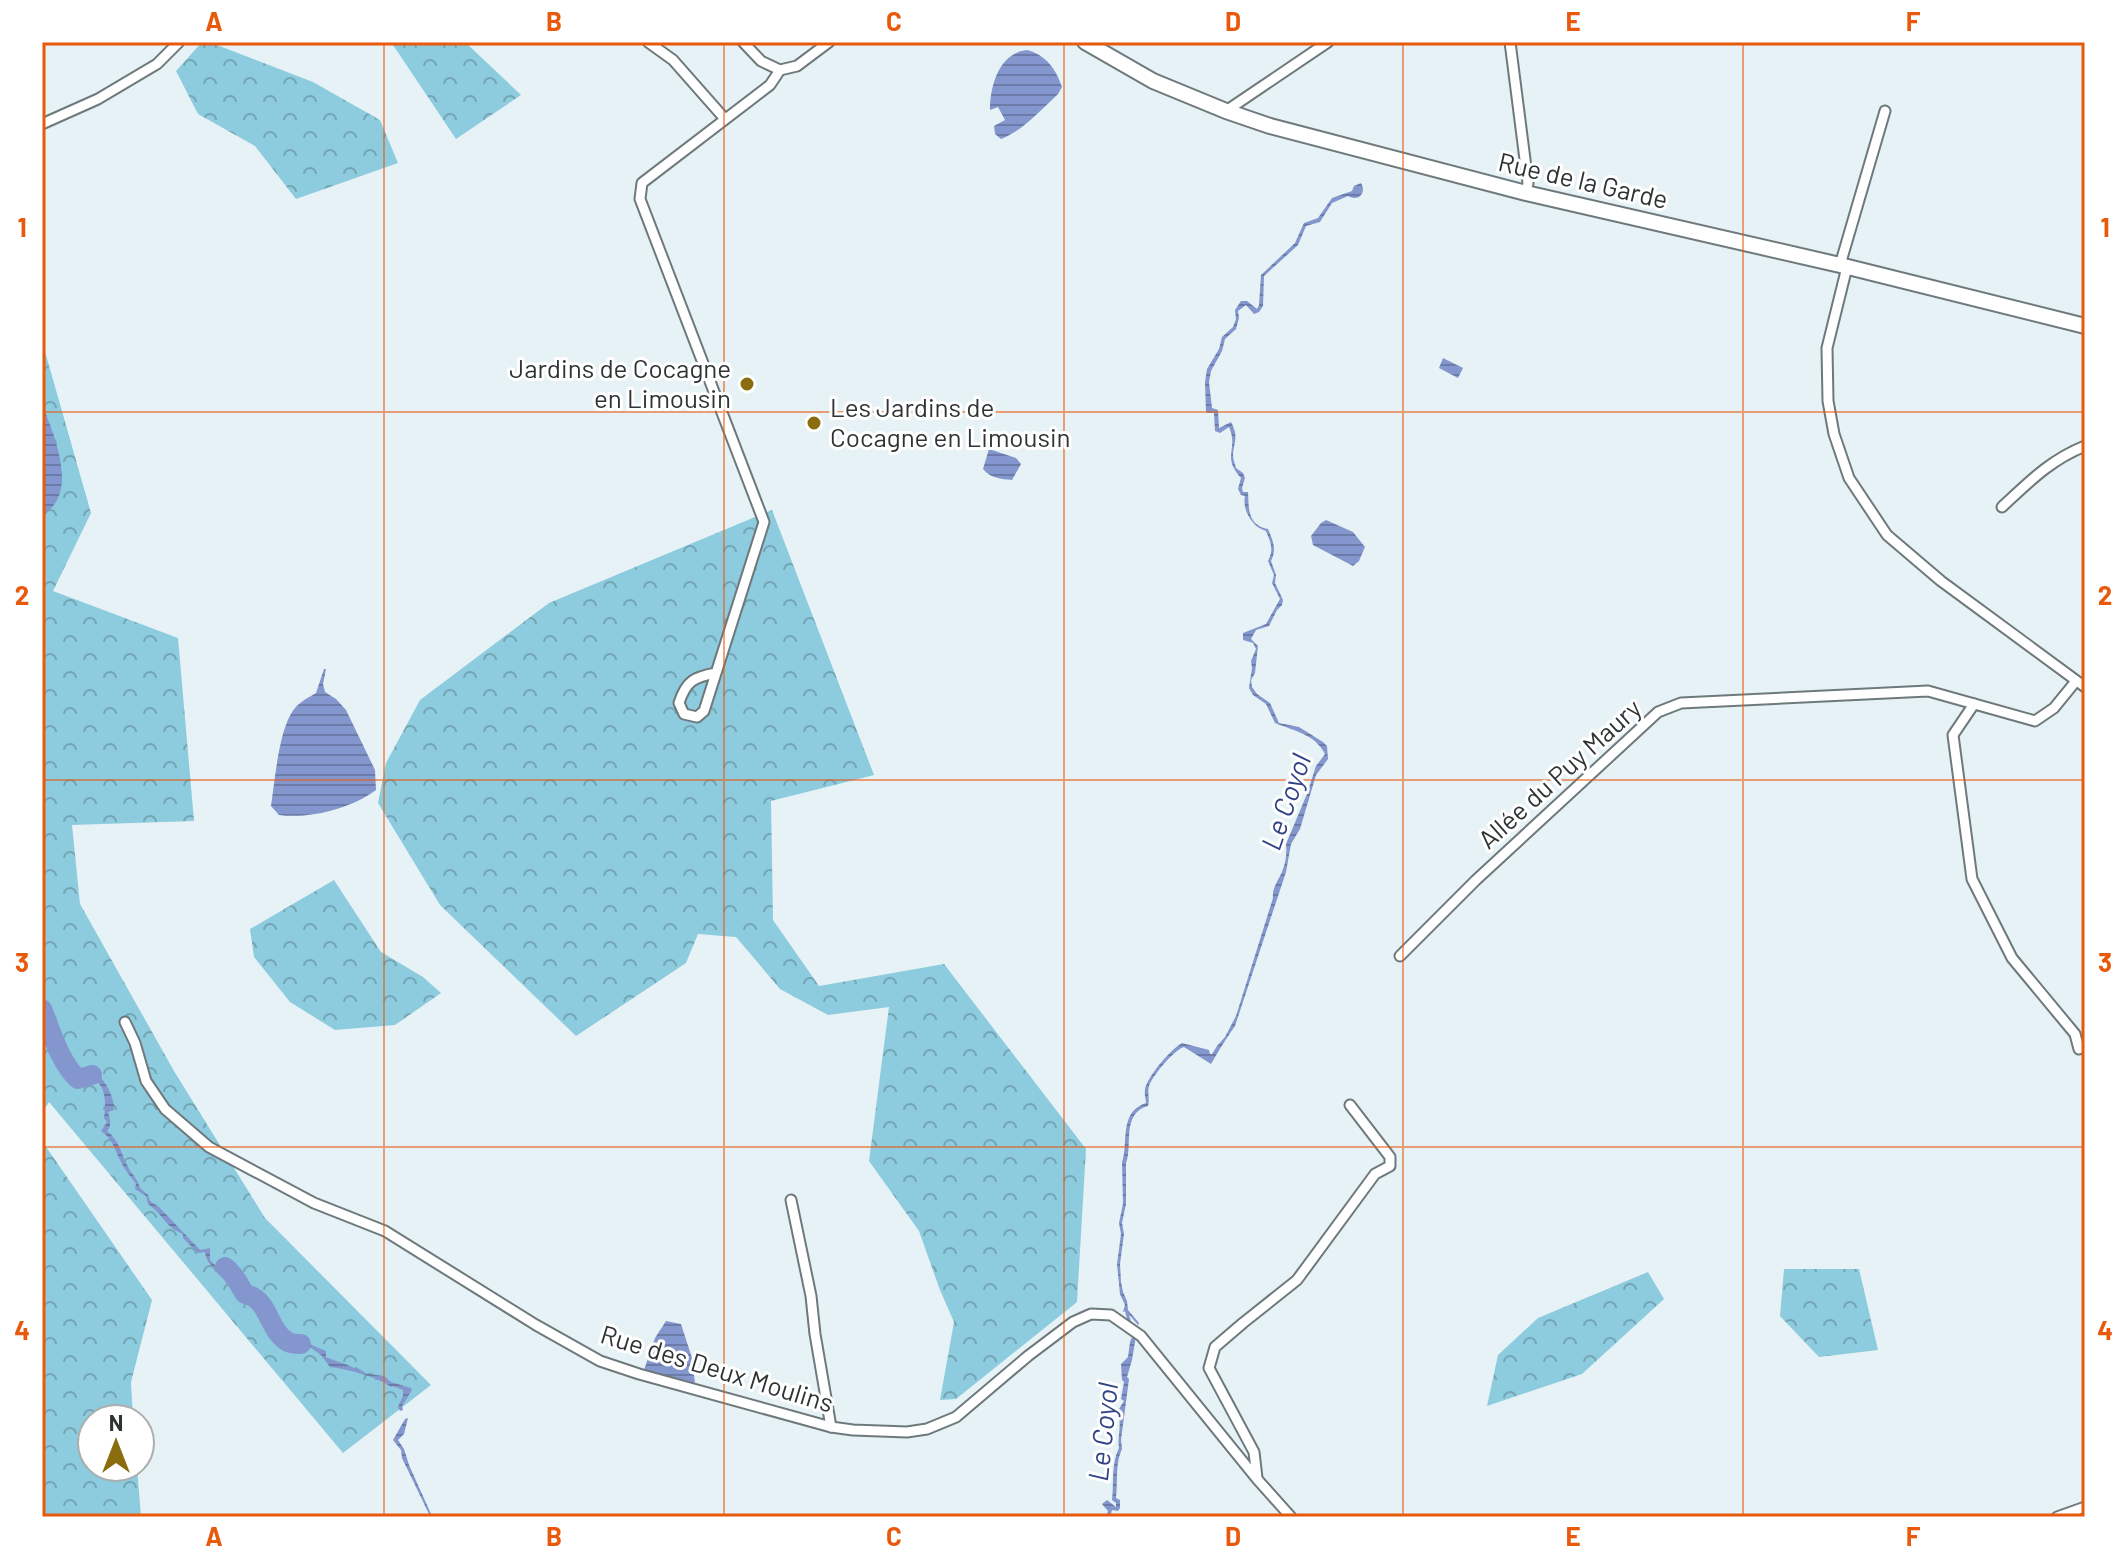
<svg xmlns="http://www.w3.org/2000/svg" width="2127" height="1559" viewBox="0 0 2127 1559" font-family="Barlow,sans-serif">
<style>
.forest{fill:url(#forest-crowns)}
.water{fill:url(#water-rules)}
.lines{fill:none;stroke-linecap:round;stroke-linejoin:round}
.stream{stroke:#8396cd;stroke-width:3}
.river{stroke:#8396cd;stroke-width:20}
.minor-casing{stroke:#6e797c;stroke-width:13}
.secondary-casing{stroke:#6e797c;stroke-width:18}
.minor{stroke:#fff;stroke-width:9}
.secondary{stroke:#fff;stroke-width:14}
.grid{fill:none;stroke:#e8590c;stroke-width:2;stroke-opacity:0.55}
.poi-dot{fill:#896d0e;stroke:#fff;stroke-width:3}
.labels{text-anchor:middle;stroke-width:6;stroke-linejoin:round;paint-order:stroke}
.street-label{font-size:26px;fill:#2e3334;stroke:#fff}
.poi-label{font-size:26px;fill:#2e3334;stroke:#fff;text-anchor:end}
.water-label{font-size:28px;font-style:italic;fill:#314386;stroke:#fff}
.neatline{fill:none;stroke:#e8590c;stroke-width:3}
.grid-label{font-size:26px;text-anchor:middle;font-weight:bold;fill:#e8590c}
</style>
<defs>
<pattern id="forest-crowns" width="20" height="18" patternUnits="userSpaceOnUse" patternTransform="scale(2)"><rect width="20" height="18" fill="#8dcbde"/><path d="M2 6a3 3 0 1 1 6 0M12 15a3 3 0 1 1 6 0" fill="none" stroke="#74a5b5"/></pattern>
<pattern id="water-rules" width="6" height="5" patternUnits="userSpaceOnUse" patternTransform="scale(2)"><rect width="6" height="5" fill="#8396cd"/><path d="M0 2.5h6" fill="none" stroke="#6c7ba7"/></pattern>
</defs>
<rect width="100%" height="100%" fill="#e6f2f5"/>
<g class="forest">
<polygon points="202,42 209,42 313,82 380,120 398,163 296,199 255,146 198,114 176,71"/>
<polygon points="391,42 465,42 521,95 456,139"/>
<polygon points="42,341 91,513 53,591 178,638 194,821 72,825 80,904 174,1071 265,1218 431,1385 343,1453 49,1102 42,1113"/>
<polygon points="772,510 874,775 771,801 773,920 819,986 944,964 1086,1149 1077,1302 956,1399 940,1400 954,1322 940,1290 919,1231 869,1161 889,1007 828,1015 780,989 736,937 698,934 686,963 576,1036 440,905 378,803 386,763 420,700 549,603"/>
<polygon points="334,880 381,952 423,977 441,993 395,1025 335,1030 290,1002 254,957 250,929"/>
<polygon points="42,1141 152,1300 131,1382 133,1419 92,1419 92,1467 137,1467 141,1517 42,1517"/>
<polygon points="1784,1269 1859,1269 1878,1350 1819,1357 1780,1316"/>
<polygon points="1648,1272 1664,1299 1582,1374 1487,1406 1498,1355 1538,1318"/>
</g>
<g class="water">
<path d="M1027 50C1046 55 1056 69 1062 87L1058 94C1042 109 1021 132 1001 139L995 134 994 126 1005 120 998 107 990 110C990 86 999 53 1027 50Z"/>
<path d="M1361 183C1367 193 1358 202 1348 196L1332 203 1320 222 1306 226 1298 245 1264 276 1263 306 1259 312 1254 314 1246 305 1238 311 1239 318 1236 329 1225 339 1222 351 1211 371 1209 382 1212 408 1218 410 1219 428 1231 422C1239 437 1234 441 1233 455 1233 459 1235 464 1236 468L1243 473 1245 478 1242 488 1243 492H1248C1249 508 1247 525 1268 529 1273 541 1277 549 1271 561L1276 575 1275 583 1283 600 1282 605 1277 610 1269 626 1256 630 1251 639 1258 646 1255 673 1251 680 1252 687 1257 694 1270 703 1279 723 1299 727 1323 742 1327 746 1328 759 1316 775 1300 829 1291 844 1286 872 1235 1026C1226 1039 1219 1050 1211 1064L1184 1047C1174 1050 1153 1075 1149 1086 1147 1093 1150 1099 1148 1106 1121 1113 1133 1146 1126 1163V1204L1122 1223 1124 1234 1120 1264 1121 1282 1123 1292 1127 1301 1128 1310 1139 1323 1138 1325 1126 1311 1123 1312 1125 1305 1120 1294 1117 1264 1121 1234 1119 1223 1123 1204 1122 1162C1129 1144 1118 1112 1146 1103 1146 1099 1144 1094 1145 1090 1146 1078 1171 1049 1182 1043L1209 1050 1210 1054H1212L1217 1046 1225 1037 1236 1016 1273 898C1272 888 1278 881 1282 872 1286 862 1287 853 1286 844L1307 794 1316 766 1325 754C1315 734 1294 731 1275 723L1266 704 1253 695 1249 688 1252 668 1251 661 1256 649 1253 643 1243 640V633L1266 624 1280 599 1272 583 1274 575 1268 561C1274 550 1271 543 1266 531 1252 527 1242 510 1245 496L1241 495 1238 489 1241 478C1221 456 1239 450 1229 427L1220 433 1215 431 1214 413H1207L1206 411 1205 382 1207 369 1219 349 1222 337 1233 327 1236 319 1235 310 1241 301H1247L1257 309 1259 305 1261 275 1295 243 1304 223 1318 218 1332 198 1352 191 1354 186Z"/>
<polygon points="1443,358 1463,368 1458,378 1439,368"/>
<path d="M42 404C52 429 70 473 58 498 55 505 48 512 42 518Z"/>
<path d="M989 449 1016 458 1021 464 1012 480C1001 479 990 478 983 469Z"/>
<polygon points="1326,520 1353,532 1365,547 1359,561 1353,566 1313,545 1311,536 1321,523"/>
<path d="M324 669H326L323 684 325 692 336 699 346 710 375 770 376 790C350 809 310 819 279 815L271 806C275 780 279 727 295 708 301 701 308 698 316 693Z"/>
<path d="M72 1072 78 1075 85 1072H96C106 1082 114 1096 114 1110L108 1112C110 1119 112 1126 107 1131 119 1140 121 1153 127 1165 131 1174 138 1179 140 1188L148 1195 150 1201 159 1207 200 1250 210 1248V1260L215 1265 225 1264C236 1272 231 1272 237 1281 241 1286 244 1287 247 1293L255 1295 265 1308 271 1309 273 1313 270 1319 280 1326 291 1341 309 1344 326 1351V1357C335 1361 345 1363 354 1368L356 1367 367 1374 384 1376 391 1382 411 1388 412 1390 402 1406 403 1410 400 1411 398 1407 403 1396V1390L393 1386 391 1387C378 1377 347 1369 330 1367L321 1355 311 1348 295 1350 278 1331 266 1323 267 1316 264 1314 256 1299 244 1296C242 1290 239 1289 235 1284 230 1278 232 1273 224 1268L219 1270C211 1267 206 1261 205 1252L198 1253 183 1238V1234C166 1228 162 1213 148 1204L146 1196 135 1189 136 1184C131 1177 124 1169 120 1160 114 1148 113 1139 101 1131L107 1122 104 1118C106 1103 107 1082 88 1077L76 1085 71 1080V1073Z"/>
<polygon points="666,1321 681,1324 692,1358 695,1383 644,1370 655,1338"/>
<path d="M1133 1335 1136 1336 1132 1360 1127 1377 1129 1379 1121 1440 1122 1449C1115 1463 1118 1482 1116 1498L1120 1500V1508L1118 1511 1112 1510 1110 1517H1106L1108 1511 1102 1504 1107 1500 1116 1507V1503L1112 1500C1114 1482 1111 1464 1119 1448 1117 1436 1123 1422 1117 1412L1124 1401 1121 1399 1124 1382 1122 1380 1121 1364 1128 1357 1130 1342Z"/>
<polygon points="408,1418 404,1434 398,1440 404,1449 409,1465 431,1514 435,1517 429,1514 402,1458 401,1450 393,1440 405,1419"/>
</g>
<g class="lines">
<polyline class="stream" points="1126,1309 1130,1324"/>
<g class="river">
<path d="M42 1009C51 1031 60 1063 78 1079L92 1075"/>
<path d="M225 1267C234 1273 239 1285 245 1294 270 1299 267 1330 288 1342 292 1344 297 1344 301 1344"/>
</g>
<g class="minor-casing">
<g id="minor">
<polyline points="648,42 673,60 725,119"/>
<polyline points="743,42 761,61 780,70"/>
<polyline points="1510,42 1528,183 1526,193"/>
<polyline points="1226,111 1328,42"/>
<polyline points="42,124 98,99 157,64 179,42"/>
<polyline points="1840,265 1885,111"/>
<polyline points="1847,267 1827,348 1828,401 1834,434 1849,478 1887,535 1941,581 2085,687"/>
<path d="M2002 507C2029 482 2050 460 2085 446"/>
<path d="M716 673C694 677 686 681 679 703L684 714 697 717 704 711 764 522 640 199 642 183 770 85 780 70 797 66 829 42"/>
<polyline points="1974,704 1953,735 1972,879 2012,958 2075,1034 2079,1049"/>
<polyline points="1400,956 1476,880 1658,712 1681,703 1928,691 2035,721 2054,708 2076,681"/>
<polyline points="125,1022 135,1043 146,1081 165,1109 209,1147 314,1203 385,1231 536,1325 600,1361 639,1374 831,1427 853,1430 907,1432 927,1429 956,1417 1028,1356 1073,1322 1091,1314 1111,1315 1141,1336 1257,1479 1291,1517"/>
<polyline points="791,1200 811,1296 815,1334 831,1427"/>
<polyline points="1257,1478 1254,1452 1209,1368 1215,1347 1243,1323 1297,1280 1375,1174 1390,1166 1390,1157 1350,1105"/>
<polyline points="2057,1517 2085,1507"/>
</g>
</g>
<g class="secondary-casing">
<polyline id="secondary" points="1085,42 1153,81 1226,111 1270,126 1526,193 1840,265 2085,326"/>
</g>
<use href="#minor" class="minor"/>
<use href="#secondary" class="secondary"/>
</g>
<path class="grid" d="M384 42V1517M724 42V1517M1064 42V1517M1403 42V1517M1743 42V1517M42 412H2085M42 780H2085M42 1147H2085"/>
<g class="poi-dot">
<circle cx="747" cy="384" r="8"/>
<circle cx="814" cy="423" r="8"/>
</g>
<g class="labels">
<g class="street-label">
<text transform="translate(1583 181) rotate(13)" y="9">Rue de la Garde</text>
<text transform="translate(1560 774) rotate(-42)" y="9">Allée du Puy Maury</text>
<text transform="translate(717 1369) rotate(17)" y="9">Rue des Deux Moulins</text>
</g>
<g class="poi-label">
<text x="731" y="378">Jardins de Cocagne<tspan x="731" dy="30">en Limousin</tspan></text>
<text x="830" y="417" text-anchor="start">Les Jardins de<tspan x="830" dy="30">Cocagne en Limousin</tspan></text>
</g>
<g class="water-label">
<text transform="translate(1286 802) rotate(-71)" y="10">Le Coyol</text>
<text transform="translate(1103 1432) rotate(-84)" y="10">Le Coyol</text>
</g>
</g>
<rect width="2127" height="1559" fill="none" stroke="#ffffff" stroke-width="88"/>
<g transform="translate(116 1443)"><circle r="38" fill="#ffffff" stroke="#abadae" stroke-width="2"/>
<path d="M0-6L14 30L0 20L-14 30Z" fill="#896d0e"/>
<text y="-12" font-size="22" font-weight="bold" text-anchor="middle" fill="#2e3334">N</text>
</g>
<rect x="44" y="44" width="2039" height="1471" class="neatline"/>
<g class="grid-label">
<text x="214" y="31">A</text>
<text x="554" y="31">B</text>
<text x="894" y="31">C</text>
<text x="1233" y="31">D</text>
<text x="1573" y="31">E</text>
<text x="1913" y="31">F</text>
<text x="22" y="237">1</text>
<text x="2105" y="237">1</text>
<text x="22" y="605">2</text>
<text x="2105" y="605">2</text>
<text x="22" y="972">3</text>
<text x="2105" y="972">3</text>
<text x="22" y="1340">4</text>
<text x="2105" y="1340">4</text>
<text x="214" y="1546">A</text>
<text x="554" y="1546">B</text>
<text x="894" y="1546">C</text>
<text x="1233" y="1546">D</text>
<text x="1573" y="1546">E</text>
<text x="1913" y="1546">F</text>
</g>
</svg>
